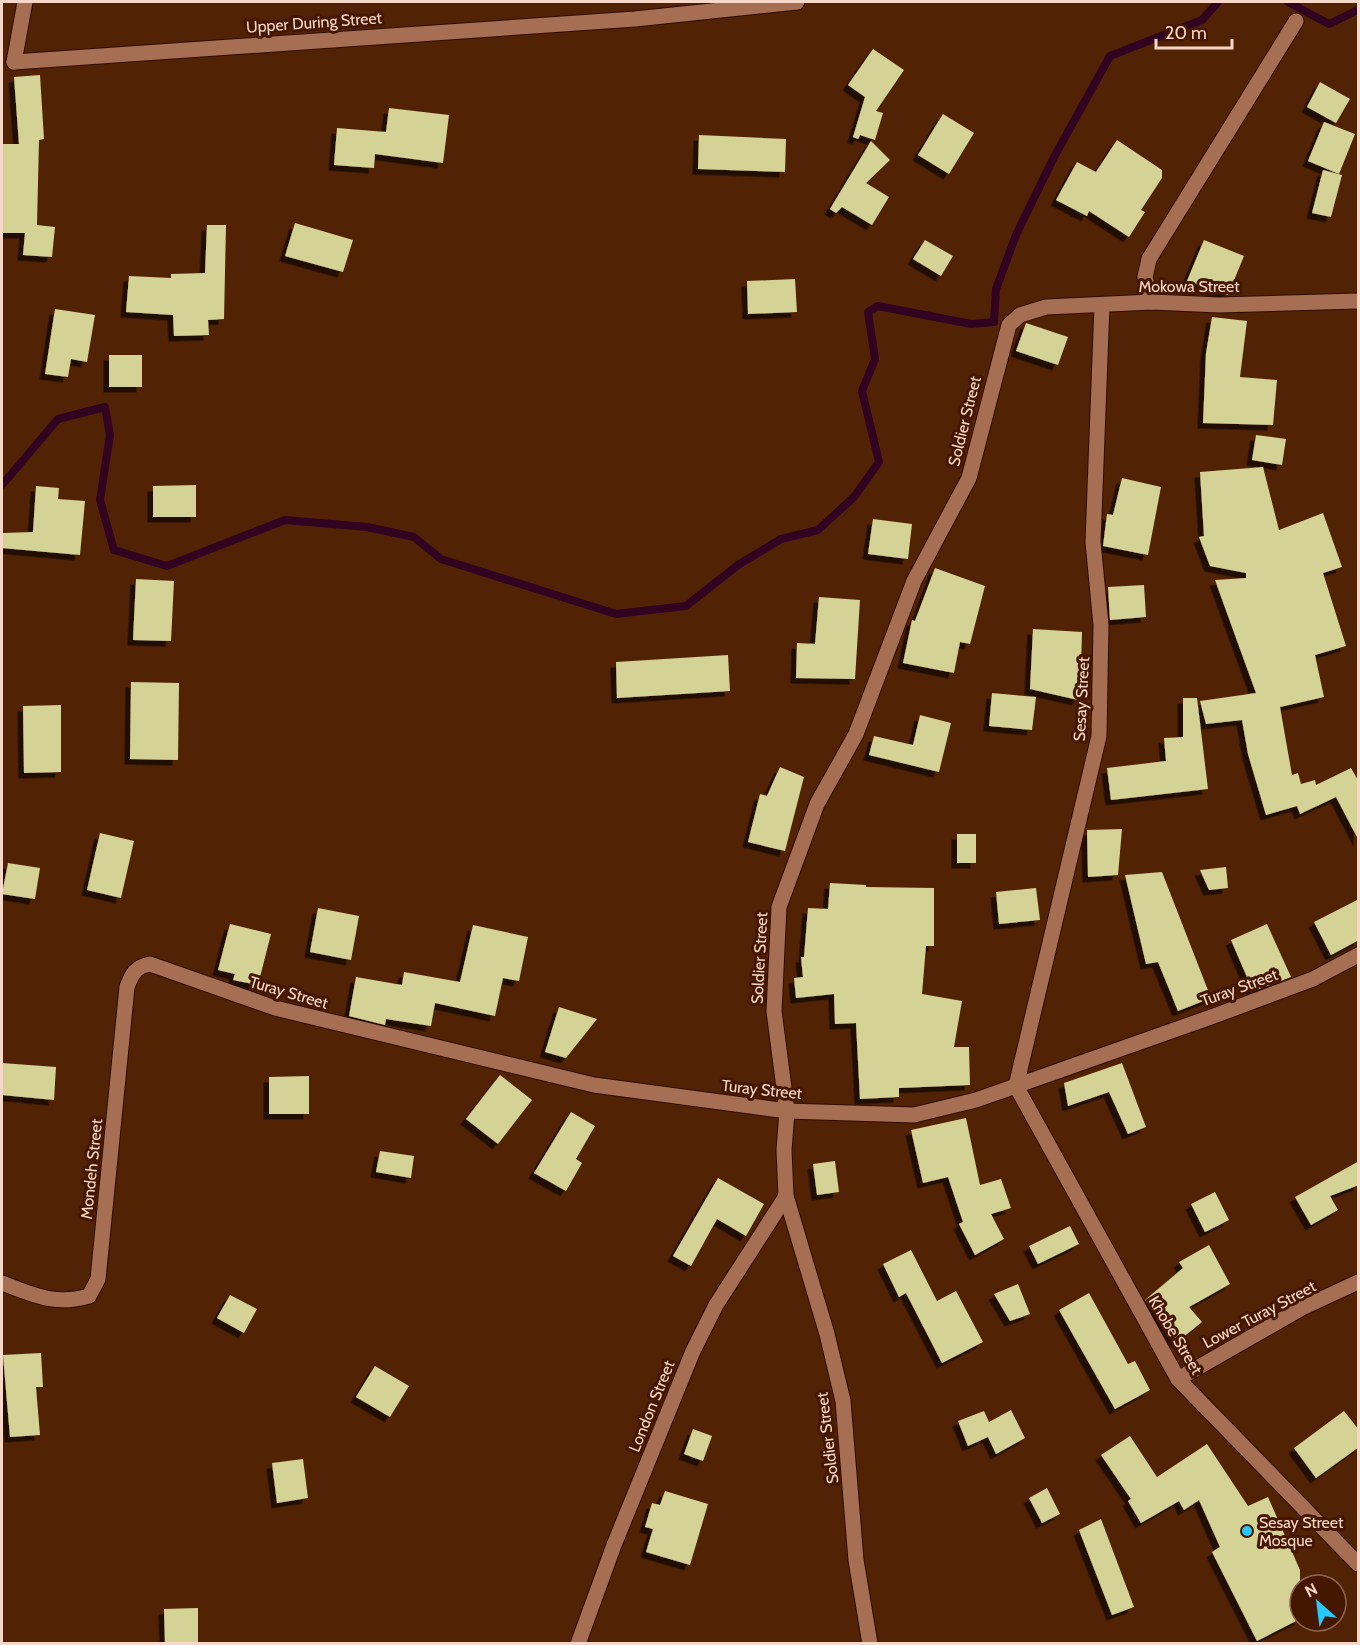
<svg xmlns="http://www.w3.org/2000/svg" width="1360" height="1645" viewBox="0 0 1360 1645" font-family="Cabin,sans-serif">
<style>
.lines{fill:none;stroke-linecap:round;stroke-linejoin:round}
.stream{stroke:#320321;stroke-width:8}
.building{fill:#d4d294;filter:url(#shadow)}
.minor-casing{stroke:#300d00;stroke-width:17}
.minor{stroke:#a66f53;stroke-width:15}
.poi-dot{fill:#26c9fe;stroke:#461700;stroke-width:2}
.labels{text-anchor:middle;stroke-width:6;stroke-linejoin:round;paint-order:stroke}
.street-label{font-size:16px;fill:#f7d7c8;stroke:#461700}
.poi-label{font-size:16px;fill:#f7d7c8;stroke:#461700;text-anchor:start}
</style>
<defs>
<filter id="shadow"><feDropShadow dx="-5.5" dy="5.5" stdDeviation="0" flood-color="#0009"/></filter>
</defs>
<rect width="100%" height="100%" fill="#522205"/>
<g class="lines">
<g class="stream">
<polyline points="1288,2 1329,24 1358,10"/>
<polyline points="2,485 58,419 105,407 110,435 100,500 114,550 167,566 285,520 367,527 414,537 441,559 616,614 686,606 738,565 781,539 818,530 854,497 879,462 862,391 875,359 868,312 878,306 971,324 994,322 996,289 1016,235 1054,157 1110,56 1202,20 1218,2"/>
</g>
</g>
<g class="building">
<polygon points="873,49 904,70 876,111 883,113 875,140 860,135 858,139 853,137 865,97 848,85"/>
<polygon points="40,75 44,139 39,140 37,225 55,227 52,257 23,255 25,233 2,233 2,144 19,144 14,77"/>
<polygon points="1320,82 1350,99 1336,123 1307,107"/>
<polygon points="389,108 449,115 443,163 375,154 374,168 334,165 337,128 386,132"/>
<polygon points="943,114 974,133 949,174 918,155"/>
<polygon points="1324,122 1355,134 1339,174 1308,161"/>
<polygon points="699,135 786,139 785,172 698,169"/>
<polygon points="1117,140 1162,170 1162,178 1141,210 1145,212 1129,237 1089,211 1087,216 1056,200 1077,162 1096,172"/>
<polygon points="871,141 890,160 866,183 889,197 872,225 842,207 836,213 830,209"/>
<polygon points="1323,170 1342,175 1331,217 1312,213"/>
<polygon points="295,223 353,240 343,272 285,256"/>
<polygon points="207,225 226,225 224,319 208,320 209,335 174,336 173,315 126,312 129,276 171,278 171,274 205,273"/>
<polygon points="925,240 953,256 941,276 913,259"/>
<polygon points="1204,240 1244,256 1228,295 1187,281"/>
<polygon points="795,279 797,312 748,314 747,281"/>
<polygon points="55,309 95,315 87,362 71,359 68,377 45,374"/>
<polygon points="1212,317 1247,321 1240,377 1277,380 1273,425 1203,423 1206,353"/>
<polygon points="1026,323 1068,337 1058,365 1016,351"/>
<rect x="109" y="355" width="33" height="32"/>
<polygon points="1256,435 1286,439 1282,465 1252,460"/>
<polygon points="1263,467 1279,530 1323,513 1342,567 1323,573 1346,646 1315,655 1324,697 1280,707 1292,775 1298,773 1301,784 1315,780 1316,785 1351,768 1359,782 1359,841 1336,797 1300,814 1297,806 1266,815 1248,754 1242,720 1206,724 1200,701 1256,693 1215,580 1246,578 1246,573 1210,566 1199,537 1204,536 1200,472"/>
<polygon points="1122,478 1161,487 1148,555 1103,546 1107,514 1113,515"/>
<polygon points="196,485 196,517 153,517 153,486"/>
<polygon points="36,486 59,488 58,499 85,501 80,555 2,548 2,533 33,532"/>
<polygon points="873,519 912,524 908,559 868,554"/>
<polygon points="935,568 985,586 970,644 960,642 954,673 903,663 912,620 915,621"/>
<polygon points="136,579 174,581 171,641 133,640"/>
<polygon points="1144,585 1146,617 1110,620 1108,587"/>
<polygon points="819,597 860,600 855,679 796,678 797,643 815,644"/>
<polygon points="1033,629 1082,632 1081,667 1085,667 1078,700 1030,689"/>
<polygon points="728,655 730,691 617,698 616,662"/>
<polygon points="131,682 179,683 178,760 130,759"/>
<polygon points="992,693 1036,697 1032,730 989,726"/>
<polygon points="1183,698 1197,698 1208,789 1111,800 1107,768 1166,761 1164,738 1183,737"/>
<polygon points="61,705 61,772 24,773 23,706"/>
<polygon points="920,715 951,723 939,772 869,755 874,736 913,745"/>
<polygon points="780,767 804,777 785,851 748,842 760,794 767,796"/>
<polygon points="1122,829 1118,875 1088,877 1087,830"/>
<polygon points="100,833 134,841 121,898 87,890"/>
<rect x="957" y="834" width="19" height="29"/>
<polygon points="8,863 40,868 35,899 2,894"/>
<polygon points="1226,867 1228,888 1209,890 1200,870"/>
<polygon points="1162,872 1211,998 1178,1011 1158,962 1146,964 1125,875"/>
<polygon points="830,883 866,885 866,887 934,888 934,946 926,946 922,994 962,1001 954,1047 969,1047 970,1085 899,1088 899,1097 860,1099 856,1023 835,1024 834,994 796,998 794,978 803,977 801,957 804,957 808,908 828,909"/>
<polygon points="1036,888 1040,920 999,924 996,892"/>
<polygon points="1359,899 1359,940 1331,955 1314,922"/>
<polygon points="318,908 359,916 351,960 310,952"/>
<polygon points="230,924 271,934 258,985 233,980 235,974 218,970"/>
<polygon points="1267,924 1291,977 1253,991 1231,940"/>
<polygon points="473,925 528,937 519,981 503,978 495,1016 435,1003 431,1026 386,1019 385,1025 349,1016 356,977 402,985 404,972 460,982"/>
<polygon points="559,1007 597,1019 566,1058 545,1052"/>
<polygon points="2,1063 56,1067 54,1100 2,1095"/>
<polygon points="1122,1063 1146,1127 1128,1134 1109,1092 1068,1106 1064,1083"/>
<polygon points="500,1075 532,1100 498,1144 466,1119"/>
<polygon points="309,1076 309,1114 269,1114 269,1077"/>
<polygon points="571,1112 595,1126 576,1159 582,1163 566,1191 534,1173"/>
<polygon points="966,1118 980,1185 1001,1179 1011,1208 991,1214 1004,1239 975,1255 959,1224 963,1222 948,1177 923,1183 911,1130"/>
<polygon points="380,1151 414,1156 411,1178 376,1172"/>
<polygon points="835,1161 839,1192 817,1195 813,1164"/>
<polygon points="1359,1161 1359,1185 1330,1196 1338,1210 1311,1225 1295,1197"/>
<polygon points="718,1178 764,1204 746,1236 717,1219 691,1266 673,1256"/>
<polygon points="1215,1192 1229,1220 1205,1232 1191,1204"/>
<polygon points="1070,1226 1079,1244 1038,1264 1029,1246"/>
<polygon points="1209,1245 1230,1284 1189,1307 1202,1322 1177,1342 1145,1300 1183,1268 1179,1262"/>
<polygon points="911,1250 937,1301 956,1291 983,1342 942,1363 906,1293 899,1297 883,1264"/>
<polygon points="1018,1284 1030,1314 1010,1321 994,1294"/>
<polygon points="1089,1293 1128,1364 1135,1361 1150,1390 1115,1409 1059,1310"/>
<polygon points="230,1295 257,1309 244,1333 217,1318"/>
<polygon points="41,1353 43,1387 36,1387 40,1435 10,1437 3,1355"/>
<polygon points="375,1366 409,1386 390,1417 356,1397"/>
<polygon points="1011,1410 1025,1438 996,1454 988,1437 968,1446 958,1421 984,1411 989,1422"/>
<polygon points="1344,1411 1359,1430 1359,1447 1316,1478 1294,1448"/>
<polygon points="693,1429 712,1436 703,1461 684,1454"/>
<polygon points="1130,1436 1157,1477 1207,1444 1248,1506 1268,1497 1300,1570 1300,1619 1257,1641 1212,1552 1220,1547 1199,1500 1184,1510 1179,1501 1141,1523 1128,1501 1131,1499 1101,1455"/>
<polygon points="303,1459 308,1498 277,1503 272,1463"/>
<polygon points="1047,1488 1060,1514 1042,1523 1029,1498"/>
<polygon points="665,1491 708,1504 690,1565 646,1552 653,1529 645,1527 652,1503 660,1505"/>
<polygon points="1101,1519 1134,1607 1112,1615 1079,1530"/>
<polygon points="198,1608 198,1644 165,1644 164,1609"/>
</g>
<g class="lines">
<g class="minor-casing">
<g id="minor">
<polyline points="14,62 635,19 797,2"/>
<polyline points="14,62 25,2"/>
<polyline points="1152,302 1145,277 1149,259 1296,21"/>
<polyline points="1102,305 1093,542 1101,625 1099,736 1016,1086 1178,1379 1358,1564"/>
<path d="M2 1283C34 1295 55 1306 89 1296L98 1279 127 987C132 974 135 967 150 964L275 1008 594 1085 787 1111 914 1115 976 1100 1214 1016 1313 979 1358 955"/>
<polyline points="1178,1379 1302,1308 1358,1282"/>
<polyline points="578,1644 614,1545 693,1351 716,1305 786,1196"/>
<polyline points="870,1644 856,1560 843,1401 827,1334 786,1196 784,1150 787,1111 774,1011 779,907 817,804 856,734 914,581 969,478 1009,325 1020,315 1046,307 1152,302 1219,305 1358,301"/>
</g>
</g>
<use href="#minor" class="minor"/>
</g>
<circle class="poi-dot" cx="1247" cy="1531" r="6"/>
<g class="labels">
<g class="street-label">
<text transform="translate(314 22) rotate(-4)" y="6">Upper During Street</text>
<text x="1189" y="292">Mokowa Street</text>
<text transform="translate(964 421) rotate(-76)" y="6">Soldier Street</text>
<text transform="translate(1081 699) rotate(-87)" y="6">Sesay Street</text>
<text transform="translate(759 958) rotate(-87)" y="6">Soldier Street</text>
<text transform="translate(1239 987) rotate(-20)" y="6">Turay Street</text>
<text transform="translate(289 992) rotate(16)" y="6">Turay Street</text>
<text transform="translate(762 1089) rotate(6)" y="6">Turay Street</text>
<text transform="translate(91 1169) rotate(-84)" y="6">Mondeh Street</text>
<text transform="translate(1259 1314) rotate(-28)" y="6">Lower Turay Street</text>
<text transform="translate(1176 1335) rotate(59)" y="6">Khobe Street</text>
<text transform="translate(651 1406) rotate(-68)" y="6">London Street</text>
<text transform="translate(827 1438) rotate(-97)" y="6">Soldier Street</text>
</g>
<g class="poi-label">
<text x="1259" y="1528">Sesay Street<tspan x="1259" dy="18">Mosque</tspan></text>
</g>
</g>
<rect width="1360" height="1645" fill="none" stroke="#f7d7c8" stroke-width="6"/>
<g transform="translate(1318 1603) rotate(332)"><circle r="28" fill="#461700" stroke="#8d6450" stroke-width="1.5"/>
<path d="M0-4.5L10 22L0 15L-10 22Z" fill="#26c9fe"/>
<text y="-9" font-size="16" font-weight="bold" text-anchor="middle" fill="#f7d7c8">N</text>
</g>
<path d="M1156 39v9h76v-9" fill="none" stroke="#f7d7c8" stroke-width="3"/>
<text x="1165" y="39" font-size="18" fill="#f7d7c8" stroke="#461700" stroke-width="4.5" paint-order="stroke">20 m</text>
</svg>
